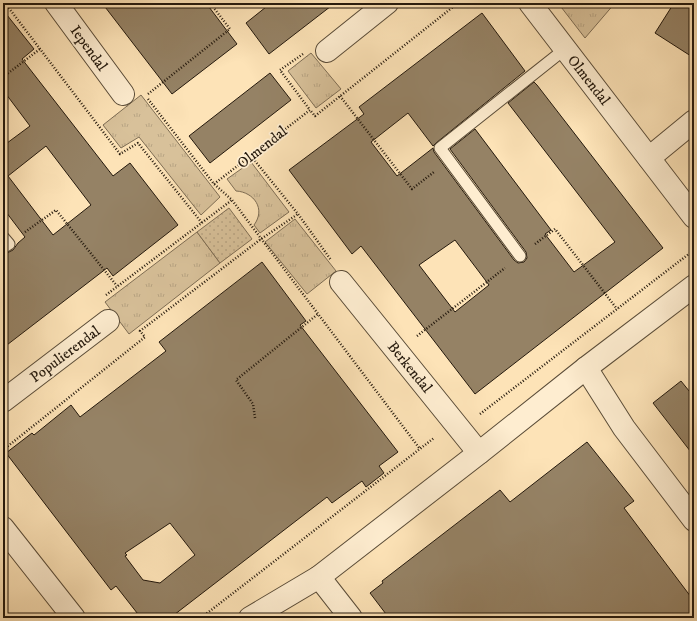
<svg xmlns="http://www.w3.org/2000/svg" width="697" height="621" viewBox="0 0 697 621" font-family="'IM FELL DW Pica',serif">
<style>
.grass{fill:url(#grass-tufts);stroke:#7e6d54}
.park{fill:url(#park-dots);stroke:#7e6d54}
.building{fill:#958265;stroke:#24190d;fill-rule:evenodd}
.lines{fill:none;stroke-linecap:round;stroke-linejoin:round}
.service-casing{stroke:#5a4c38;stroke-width:13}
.minor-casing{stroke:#5a4c38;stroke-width:24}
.path{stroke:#24190d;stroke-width:2.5;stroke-dasharray:1 2;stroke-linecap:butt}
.service{stroke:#feedd0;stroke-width:11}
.minor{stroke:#feedd0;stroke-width:22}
.labels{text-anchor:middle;stroke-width:3.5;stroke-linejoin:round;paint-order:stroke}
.street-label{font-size:15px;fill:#24190d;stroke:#feedd0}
</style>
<defs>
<pattern id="grass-tufts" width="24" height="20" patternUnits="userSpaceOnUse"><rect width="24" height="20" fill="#d8c19a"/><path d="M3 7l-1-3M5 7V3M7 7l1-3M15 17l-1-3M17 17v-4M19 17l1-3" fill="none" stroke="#b9a584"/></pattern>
<pattern id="park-dots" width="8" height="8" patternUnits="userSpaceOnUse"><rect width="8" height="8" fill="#d8c19a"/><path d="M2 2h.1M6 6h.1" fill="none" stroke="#b9a584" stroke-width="1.8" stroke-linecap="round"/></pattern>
</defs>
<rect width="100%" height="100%" fill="#fde3b7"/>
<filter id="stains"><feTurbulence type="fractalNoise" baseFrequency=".005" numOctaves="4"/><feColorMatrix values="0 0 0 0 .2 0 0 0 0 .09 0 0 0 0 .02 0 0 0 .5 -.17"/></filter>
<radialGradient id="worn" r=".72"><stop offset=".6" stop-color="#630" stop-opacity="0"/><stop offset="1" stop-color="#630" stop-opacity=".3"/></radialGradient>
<g class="grass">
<polygon points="558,3 615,3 585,38"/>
<polygon points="311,53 341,89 316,108 288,71"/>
<polygon points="141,95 220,197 201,215 139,137 121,148 103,125"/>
<path d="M251 162 289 212 260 233 254 225C266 209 254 192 236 191L227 179Z"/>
<polygon points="295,219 336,271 307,294 265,242"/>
<polygon points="197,232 220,263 129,334 105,302"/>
</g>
<polygon class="park" points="229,208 252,239 220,263 197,232"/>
<g class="building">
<polygon points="102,3 206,3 237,44 172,94"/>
<polygon points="271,3 335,3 269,54 246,23"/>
<polygon points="674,3 694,3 694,58 655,33"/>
<path d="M3 10 34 49 22 59 113 176 130 163 178 225 113 276 107 268 3 348V255L13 250 18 243 25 237 3 208V146L30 126 3 90ZM46 146 91 205 53 235 8 176Z"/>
<path d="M482 13 525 71 436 143 433 146 408 113 371 142 397 176 433 148 434 152 514 260 518 263 524 262 527 258 526 252 450 149 475 129 551 230 545 234 574 272 615 242 508 103 534 82 537 85 663 248 475 394 361 246 352 254 289 170 364 114 359 107ZM455 240 489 285 455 312 419 265Z"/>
<polygon points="270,73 291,100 210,163 189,136"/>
<path d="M262 262 306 321 300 325 398 452 379 466 384 473 366 487 362 481 332 503 327 497 170 618H141L116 586 111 590 6 453 32 433 34 435 71 405 80 417 166 351 159 342ZM170 523 195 555 160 583 143 580 125 556 127 555 125 553Z"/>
<polygon points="681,381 694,397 694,456 653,403"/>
<polygon points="587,442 634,501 624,508 694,601 694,618 389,618 370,593 383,583 382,581 500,490 510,502"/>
</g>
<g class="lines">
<g class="service-casing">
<g id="service">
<polyline points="3,237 9,244 3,248"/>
<polyline points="520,256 440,148 565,49"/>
</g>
</g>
<g class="minor-casing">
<g id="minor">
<polyline points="56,3 123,94"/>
<polyline points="530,3 694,217"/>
<polyline points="327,51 387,3"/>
<polyline points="649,158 694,121"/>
<polyline points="341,282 479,453"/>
<polyline points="586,368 624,428 694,520"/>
<polyline points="3,401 108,321"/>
<polyline points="3,528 74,618"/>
<polyline points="319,577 351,618"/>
<polyline points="250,618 319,577 479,453 586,368 694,286"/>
</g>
</g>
<g class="path">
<polyline points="5,3 120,154 138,143 202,223"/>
<polyline points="303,54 280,70 310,110"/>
<polyline points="3,77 40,49"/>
<polyline points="148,94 230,29 210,3"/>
<polyline points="340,96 412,189 434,172"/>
<polyline points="148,99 214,184 232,200 420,449"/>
<polyline points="251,156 298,214 331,260"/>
<polyline points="214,184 310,110 315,116 458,3"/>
<polyline points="25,232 56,210 117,286"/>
<polyline points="535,244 555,229 617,309"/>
<polyline points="106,295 232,200"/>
<polyline points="417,336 505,268"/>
<polyline points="480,414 694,250"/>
<polyline points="255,418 253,404 236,380 318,314"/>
<polyline points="3,450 145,337 140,331 261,239 298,214"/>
<polyline points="199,618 206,614 434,438"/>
</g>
<use href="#service" class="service"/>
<use href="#minor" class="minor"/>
</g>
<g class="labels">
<g class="street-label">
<text transform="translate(89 48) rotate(54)" y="5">Iependal</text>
<text transform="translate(589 80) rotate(52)" y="5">Olmendal</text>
<text transform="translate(262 147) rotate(-38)" y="5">Olmendal</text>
<text transform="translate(65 354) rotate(-37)" y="5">Populierendal</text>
<text transform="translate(410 367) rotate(51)" y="5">Berkendal</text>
</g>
</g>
<rect width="697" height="621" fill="none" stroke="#fde3b7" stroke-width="16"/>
<rect x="4" y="4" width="689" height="613" fill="none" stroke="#24190d" stroke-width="2"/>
<rect x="8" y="8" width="681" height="605" fill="none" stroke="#24190d"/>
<rect width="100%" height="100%" filter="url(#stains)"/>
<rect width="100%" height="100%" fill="url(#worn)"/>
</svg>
